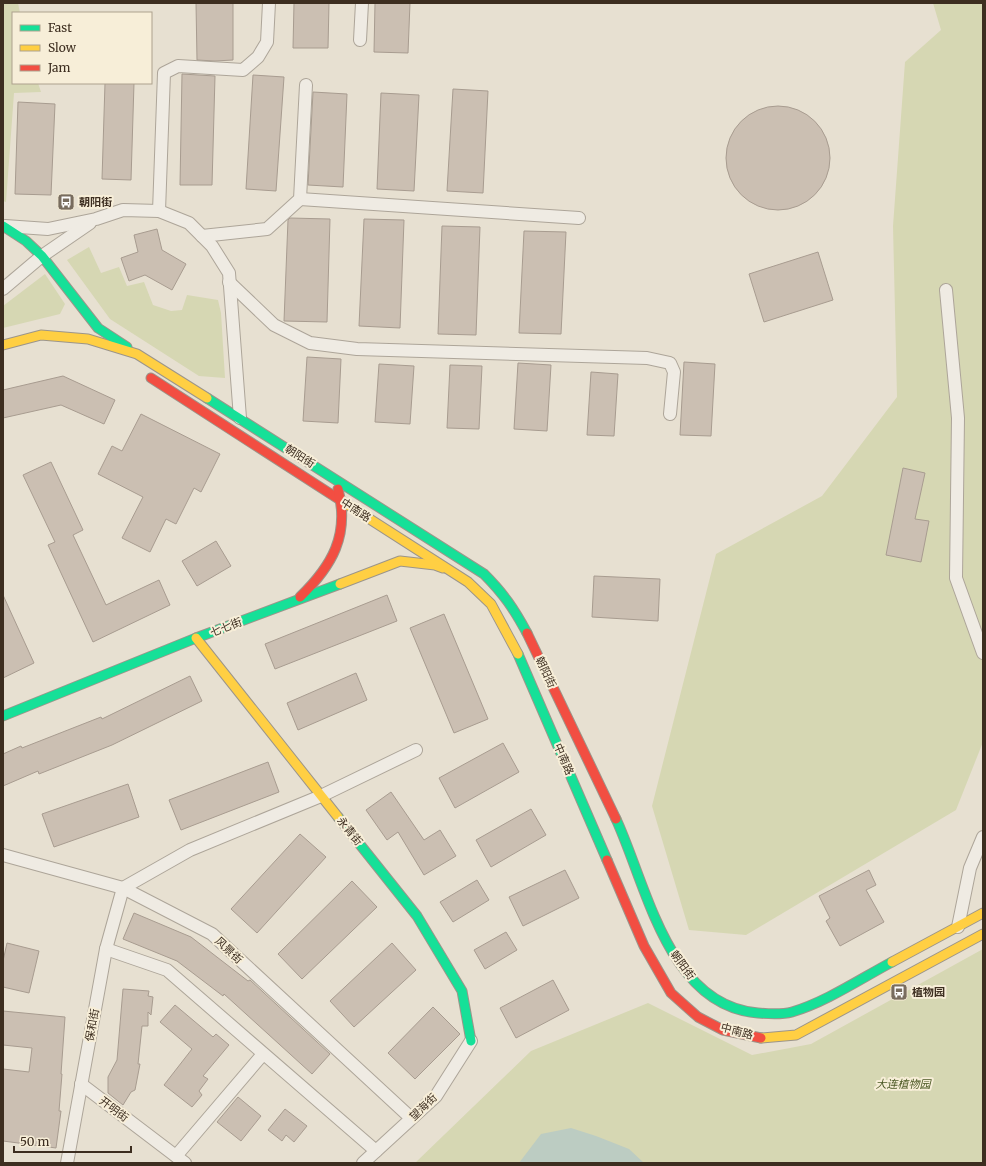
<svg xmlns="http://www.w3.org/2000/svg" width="986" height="1166" viewBox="0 0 986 1166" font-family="Merriweather,'Noto Sans SC',serif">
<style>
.green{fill:#d6d7b3}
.water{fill:#bcccc2}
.building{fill:#cbbfb2;stroke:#a89c90}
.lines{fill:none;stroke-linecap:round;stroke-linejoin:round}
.street-casing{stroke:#ada599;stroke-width:14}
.fast-casing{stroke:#9c958a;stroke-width:11}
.slow-casing{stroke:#9c958a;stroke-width:11}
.jam-casing{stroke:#9c958a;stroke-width:11}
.street{stroke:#efebe3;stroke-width:12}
.fast{stroke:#16e098;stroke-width:9}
.slow{stroke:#ffcf43;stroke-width:9}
.jam{stroke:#f24e42;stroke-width:9}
.labels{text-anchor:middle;stroke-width:4;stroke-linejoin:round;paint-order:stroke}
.poi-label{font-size:11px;font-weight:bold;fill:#3d2e20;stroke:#f7eed8;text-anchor:start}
.street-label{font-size:11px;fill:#3d2e20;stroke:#f7eed8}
.park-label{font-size:11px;font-style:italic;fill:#4d5a26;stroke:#f7eed8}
</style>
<rect width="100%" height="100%" fill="#e7e0d1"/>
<g class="green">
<polygon points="3,3 18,3 20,13 13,13 13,83 38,83 41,92 14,93 6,202 3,201"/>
<polygon points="933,3 983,3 983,742 956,810 746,935 689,930 652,806 716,554 822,496 897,397 893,226 905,62 941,30"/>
<polygon points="89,247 101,273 119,267 127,286 144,282 153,305 171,311 182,310 187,295 218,300 221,313 225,378 199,376 110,319 67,260"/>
<polygon points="45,274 65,304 60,314 3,328 3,306"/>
<polygon points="983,949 983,1163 415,1163 531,1051 648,1003 752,1055 811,1044"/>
</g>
<polygon class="water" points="571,1128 596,1136 629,1149 644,1163 519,1163 541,1134"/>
<g class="building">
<polygon points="196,3 233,3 233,60 215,61 197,60"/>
<polygon points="294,3 329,3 328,48 293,48"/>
<polygon points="375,3 410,3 408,53 374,52"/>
<polygon points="182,74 215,76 212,185 180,185"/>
<polygon points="253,75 284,77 276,191 246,189"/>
<polygon points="105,83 134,83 131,180 102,179"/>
<polygon points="453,89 488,91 483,193 447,191"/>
<polygon points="313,92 347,94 343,187 308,185"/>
<polygon points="381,93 419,95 414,191 377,189"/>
<polygon points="18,102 55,104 51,195 15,194"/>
<circle cx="778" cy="158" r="52"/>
<polygon points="290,218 330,219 327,322 284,321 288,220"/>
<polygon points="364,219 404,220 400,328 359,326"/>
<polygon points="442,226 480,227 476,335 438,334"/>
<polygon points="157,229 162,250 186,264 172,290 145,275 129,281 121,258 138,252 134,235"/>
<polygon points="524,231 566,232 561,334 519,333"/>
<polygon points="818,252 833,300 764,322 749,274"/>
<polygon points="307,357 341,359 338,423 303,421"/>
<polygon points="684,362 715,364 711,436 680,435"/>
<polygon points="518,363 551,365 547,431 514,429"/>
<polygon points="379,364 414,366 410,424 375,422"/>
<polygon points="450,365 482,366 479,429 447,428"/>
<polygon points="591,372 618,374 614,436 587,435"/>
<polygon points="63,376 115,400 104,424 61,405 3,418 3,390"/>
<polygon points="141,414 220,454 201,492 194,488 176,524 166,519 150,552 122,538 143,497 98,474 112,446 122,451"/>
<polygon points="51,462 83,530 73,535 106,605 159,580 170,605 93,642 48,545 55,542 23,475"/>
<polygon points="903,468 925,473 915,519 929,521 921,562 886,555"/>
<polygon points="216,541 231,566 197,586 182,561"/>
<polygon points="594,576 660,579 658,621 592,617"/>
<polygon points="3,595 34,663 3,678"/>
<polygon points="387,595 397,621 275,669 265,644"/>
<polygon points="444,614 488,719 454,733 410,628"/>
<polygon points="356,673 367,700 298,730 287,703"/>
<polygon points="190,676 202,701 112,745 39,774 38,771 3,786 3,754 21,746 22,748 101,717 102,719"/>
<polygon points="503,743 519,772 455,808 439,778"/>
<polygon points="268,762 279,792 181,830 169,800"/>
<polygon points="128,784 139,817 54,847 42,814"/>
<polygon points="391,792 424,840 440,830 456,856 424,875 398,832 387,840 366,810"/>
<polygon points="531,809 546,835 491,867 476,840"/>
<polygon points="300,834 326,857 257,933 231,909"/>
<polygon points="565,870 579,898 523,926 509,897"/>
<polygon points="869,870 876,885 866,890 884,922 840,946 826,921 830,918 819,896"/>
<polygon points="477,880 489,900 453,922 440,902"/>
<polygon points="352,881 377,907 302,979 278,954"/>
<polygon points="134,913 191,937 248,981 250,980 330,1054 312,1074 224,994 223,996 177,961 123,939"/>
<polygon points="506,932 517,950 485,969 474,950"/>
<polygon points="7,943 39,951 29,993 3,987 3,961"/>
<polygon points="392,943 416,970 354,1027 330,1001"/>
<polygon points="553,980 569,1010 516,1038 500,1008"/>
<polygon points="123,989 149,991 148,996 153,997 151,1015 148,1012 148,1026 142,1026 138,1064 140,1064 135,1090 131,1092 123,1105 108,1093 108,1077 117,1060"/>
<polygon points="175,1005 213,1037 216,1034 229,1045 203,1076 208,1079 199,1091 202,1095 192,1107 164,1085 192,1049 160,1022"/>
<polygon points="433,1007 460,1034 415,1079 388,1053"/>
<polygon points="3,1011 65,1017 61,1074 62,1074 59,1111 61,1111 56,1148 3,1141 3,1069 29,1072 32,1048 3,1045"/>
<polygon points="238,1097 261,1116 241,1141 217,1122"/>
<polygon points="285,1109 307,1126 294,1142 286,1135 282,1141 268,1130"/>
</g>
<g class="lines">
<g class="street-casing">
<g id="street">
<polyline points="360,40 362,3"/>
<polyline points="300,199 579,218"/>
<polyline points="159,211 164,73 178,66 243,70 258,57 267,42 269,3"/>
<polyline points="5,226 48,229 96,219 123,210 159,211 189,223 212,246 229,273 240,418"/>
<polyline points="202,236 267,229 300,199 306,85"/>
<polyline points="229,282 274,325 310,343 357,349 647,358 670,363 674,372 670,414"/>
<polyline points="3,289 42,256 90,223"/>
<polyline points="946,290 958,418 956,578 983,653"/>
<polyline points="3,855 123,888 212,934 411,1118"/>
<polyline points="958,927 970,868 983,837"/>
<polyline points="106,949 167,970 376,1151"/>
<polyline points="81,1084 185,1163"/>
<polyline points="176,1156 263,1054"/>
<polyline points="67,1163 106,949 123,888 190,850 321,796 416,750"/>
<polyline points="363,1163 436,1096 471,1041"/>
</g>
</g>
<g class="fast-casing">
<g id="fast">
<polyline points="3,226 26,241 42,256 98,328 127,347"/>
<path d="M207 398 484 574C504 594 514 609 527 633"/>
<polyline points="518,654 607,860"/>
<polyline points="3,716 196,638 340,584"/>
<polyline points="338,817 417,916 462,991 471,1041"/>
<path d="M616 819C647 886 668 1006 758 1013 769 1014 781 1015 792 1012 826 1002 860 979 892 962"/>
</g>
</g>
<g class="slow-casing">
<g id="slow">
<polyline points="3,345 41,335 88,339 137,354 207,398"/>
<polyline points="340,500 468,582 491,604 518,654"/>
<polyline points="340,584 400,561 435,565 443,568"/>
<polyline points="196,638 338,817"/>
<polyline points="892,962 983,913"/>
<polyline points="761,1038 796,1035 983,934"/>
</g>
</g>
<g class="jam-casing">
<g id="jam">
<polyline points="151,378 340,500"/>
<path d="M300 597C332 566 350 535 338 489"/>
<polyline points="527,633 616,819"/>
<polyline points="607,860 644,946 671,993 698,1017 723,1030 761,1038"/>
</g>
</g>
<use href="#street" class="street"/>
<use href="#fast" class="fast"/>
<use href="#slow" class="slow"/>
<use href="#jam" class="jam"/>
</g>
<defs>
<g id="bus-square" transform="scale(0.9)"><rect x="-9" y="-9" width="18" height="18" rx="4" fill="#786c5e" stroke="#f7eed8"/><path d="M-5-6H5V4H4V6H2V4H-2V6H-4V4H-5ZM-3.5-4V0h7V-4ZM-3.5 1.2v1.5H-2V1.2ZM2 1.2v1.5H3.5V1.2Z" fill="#fff"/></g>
</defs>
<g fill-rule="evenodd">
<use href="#bus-square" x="66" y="202"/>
<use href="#bus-square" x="899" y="992"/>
</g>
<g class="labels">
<g class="poi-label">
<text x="79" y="206">朝阳街</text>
<text x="912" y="996">植物园</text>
</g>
<g class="street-label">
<text transform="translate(300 456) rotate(32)" y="4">朝阳街</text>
<text transform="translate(356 510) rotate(33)" y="4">中南路</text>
<text transform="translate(226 627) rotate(-21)" y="4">七七街</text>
<text transform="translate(546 672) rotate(65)" y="4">朝阳街</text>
<text transform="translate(564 759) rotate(67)" y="4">中南路</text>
<text transform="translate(350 831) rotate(51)" y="4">永青街</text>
<text transform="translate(229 950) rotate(43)" y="4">风景街</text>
<text transform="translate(683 965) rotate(54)" y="4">朝阳街</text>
<text transform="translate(92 1025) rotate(-80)" y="4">保和街</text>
<text transform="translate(737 1031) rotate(15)" y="4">中南路</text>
<text transform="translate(423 1107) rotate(-44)" y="4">望海街</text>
<text transform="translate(114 1109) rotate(37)" y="4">开明街</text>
</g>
<g class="park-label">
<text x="903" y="1088">大连植物园</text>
</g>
</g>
<rect width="986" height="1166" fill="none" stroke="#3d2e20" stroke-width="8"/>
<rect x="12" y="12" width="140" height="72" fill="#f7eed8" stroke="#ada18e"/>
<rect x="20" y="25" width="20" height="6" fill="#16e098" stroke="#ada18e"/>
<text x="48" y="32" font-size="12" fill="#3d2e20">Fast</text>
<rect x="20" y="45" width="20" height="6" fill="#ffcf43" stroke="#ada18e"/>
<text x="48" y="52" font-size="12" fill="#3d2e20">Slow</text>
<rect x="20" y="65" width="20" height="6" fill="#f24e42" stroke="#ada18e"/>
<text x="48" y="72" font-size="12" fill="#3d2e20">Jam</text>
<path d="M14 1146v6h117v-6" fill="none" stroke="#3d2e20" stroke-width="2"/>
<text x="20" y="1146" font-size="12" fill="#3d2e20" stroke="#f7eed8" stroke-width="3" paint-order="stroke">50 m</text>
</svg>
